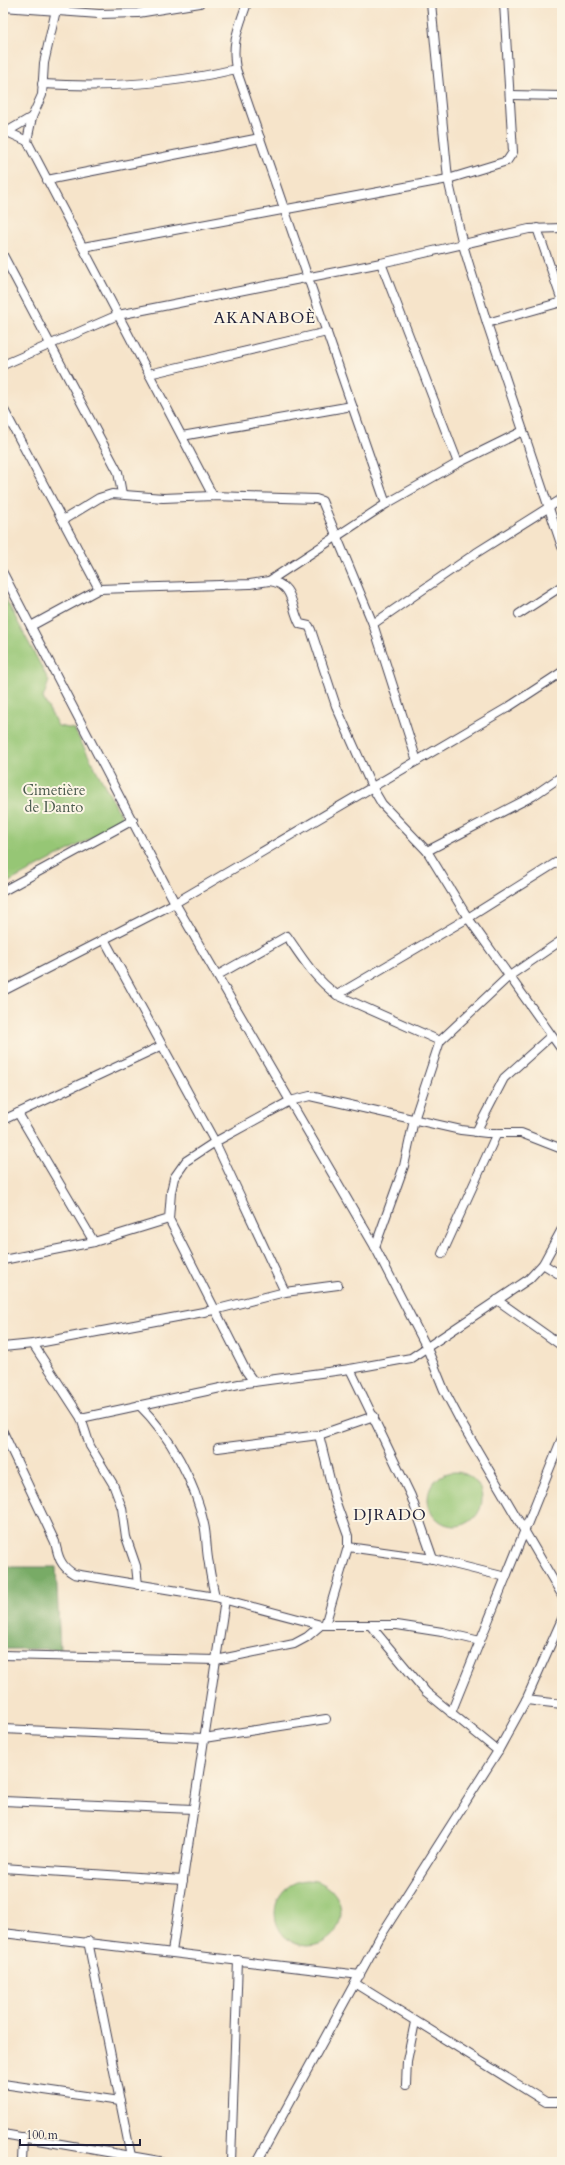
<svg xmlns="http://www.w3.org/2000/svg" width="565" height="2165" viewBox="0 0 565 2165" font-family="Cardo,serif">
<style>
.green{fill:#96c675;stroke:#5c7458}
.forest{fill:#78ab66;stroke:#4d6650}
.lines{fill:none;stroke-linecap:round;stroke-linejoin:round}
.minor-casing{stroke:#423f50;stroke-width:10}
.minor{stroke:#fff;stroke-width:8}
.labels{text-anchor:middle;stroke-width:4;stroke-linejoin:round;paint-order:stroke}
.park-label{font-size:15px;fill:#4b5b4f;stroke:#fcf5e5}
.neighbourhood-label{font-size:16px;letter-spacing:1px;fill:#22223b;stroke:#fcf5e5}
</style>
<rect width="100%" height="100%" fill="#fcf5e5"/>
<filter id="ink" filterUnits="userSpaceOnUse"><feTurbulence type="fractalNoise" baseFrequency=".025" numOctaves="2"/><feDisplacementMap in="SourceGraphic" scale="8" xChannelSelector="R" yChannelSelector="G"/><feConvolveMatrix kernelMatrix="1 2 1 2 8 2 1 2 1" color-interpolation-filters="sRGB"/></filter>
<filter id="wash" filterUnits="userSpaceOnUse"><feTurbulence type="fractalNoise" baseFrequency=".012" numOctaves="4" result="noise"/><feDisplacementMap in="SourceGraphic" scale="16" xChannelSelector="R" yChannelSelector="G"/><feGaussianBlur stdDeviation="0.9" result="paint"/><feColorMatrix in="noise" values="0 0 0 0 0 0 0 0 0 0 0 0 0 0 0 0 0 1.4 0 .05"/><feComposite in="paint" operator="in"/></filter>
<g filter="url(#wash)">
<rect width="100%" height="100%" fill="#f6e4ca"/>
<g class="green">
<polygon points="3,594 49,681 43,698 58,726 74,729 124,821 3,885"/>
<circle cx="455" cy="1499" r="27"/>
<circle cx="308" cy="1913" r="33"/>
</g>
<polygon class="forest" points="3,1567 56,1567 60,1649 3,1649"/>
</g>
<g filter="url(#ink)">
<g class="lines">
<g class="minor-casing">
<g id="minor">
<path d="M247 3C239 27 231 42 236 69L386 504"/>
<polyline points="431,3 448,179 463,245 487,323 562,547"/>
<polyline points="3,7 99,14 138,13 200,3"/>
<path d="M42 84C107 88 173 84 236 69"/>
<polyline points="511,95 562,96"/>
<polyline points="3,130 27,141 213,496"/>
<polyline points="8,131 32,117"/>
<polyline points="27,141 32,117 42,95 44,63 56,10 60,3"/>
<polyline points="47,180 260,138"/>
<polyline points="537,228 562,301"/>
<polyline points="83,247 448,179 507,161 513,152 504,3"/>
<polyline points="3,255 118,472 122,494"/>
<polyline points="381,263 458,463"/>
<polyline points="487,323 562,302"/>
<polyline points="3,365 118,315 381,263 529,229 562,228"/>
<polyline points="149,374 327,332"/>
<polyline points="3,408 99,589"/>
<polyline points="182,436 352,406"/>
<polyline points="63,520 99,498 112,494 163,498 213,496 316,499 322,501 373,624 417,761"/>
<polyline points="3,573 175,903 375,1247 427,1348 444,1390 462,1424 562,1595"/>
<path d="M269 581C295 584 290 606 300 624L309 626 311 630 336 706 372 787 382 804 427 851 468 918 562 1050"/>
<polyline points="519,614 562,586"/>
<polyline points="373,624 476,553 562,499"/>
<polyline points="31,626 99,589 250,584 269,581 386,504 458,463 523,431"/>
<polyline points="427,851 533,796 562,776"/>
<polyline points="3,891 133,820"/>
<polyline points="104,939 215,1142 285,1292"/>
<path d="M218 975 287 936C302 958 315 979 337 995L440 1041"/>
<polyline points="3,991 175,903 507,708 562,672"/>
<polyline points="337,995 468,918 562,859"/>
<polyline points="18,1113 94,1242"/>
<polyline points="3,1120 161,1046"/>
<polyline points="476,1132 504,1078 551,1036"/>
<polyline points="375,1247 404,1166 414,1120 440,1041 508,977 562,940"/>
<polyline points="442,1254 497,1133"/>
<polyline points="3,1260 94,1242 169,1219"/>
<polyline points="543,1264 562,1276"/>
<polyline points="497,1300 562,1346"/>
<polyline points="33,1344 81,1418 90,1446 113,1484 122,1508 126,1537 136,1566 138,1585"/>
<polyline points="3,1347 33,1344 214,1310 285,1292 338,1285"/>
<polyline points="350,1369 411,1496 433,1559"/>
<polyline points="254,1382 246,1371 169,1219 171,1192 174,1178 186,1161 215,1142 290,1101 310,1096 461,1130 487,1133 521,1133 562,1149"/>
<path d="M139 1405C170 1435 195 1482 204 1524 207 1537 206 1551 209 1564 210 1575 213 1586 215 1597"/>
<polyline points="81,1418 239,1384 350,1369 411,1358 529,1279 543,1264 562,1229"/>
<path d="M3 1432 55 1542C58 1556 60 1566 74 1574L215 1597 321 1625H397L442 1632 480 1641"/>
<polyline points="319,1435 335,1500 348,1536 348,1547 325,1625"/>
<polyline points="218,1448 319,1435 374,1416"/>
<polyline points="348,1547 433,1559 506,1577"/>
<polyline points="370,1625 426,1692 498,1751"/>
<polyline points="3,1655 216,1660 294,1644 307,1637 321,1625"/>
<polyline points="526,1700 562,1704"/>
<polyline points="451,1713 562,1438"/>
<polyline points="3,1729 204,1738 326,1719"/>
<polyline points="3,1801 193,1809"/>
<polyline points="3,1868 183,1880"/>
<polyline points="3,1933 360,1975"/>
<polyline points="88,1941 131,2156"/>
<polyline points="172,1952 225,1600"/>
<polyline points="356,1984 546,2102 562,2102"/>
<polyline points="3,2084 120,2101"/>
<polyline points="406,2085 407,2061 415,2022"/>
<polyline points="3,2134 165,2162"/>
<polyline points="22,2162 23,2137"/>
<polyline points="231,2162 238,1960"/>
<polyline points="257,2162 380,1937 498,1751 526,1700 562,1619"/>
</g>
</g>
<use href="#minor" class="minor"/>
</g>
</g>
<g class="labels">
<g class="park-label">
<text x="54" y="795">Cimetière<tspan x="54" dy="17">de Danto</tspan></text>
</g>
<g class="neighbourhood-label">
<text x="265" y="323">AKANABOÈ</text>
<text x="390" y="1520">DJRADO</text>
</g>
</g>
<rect width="565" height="2165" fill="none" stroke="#fcf5e5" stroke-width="16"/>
<path d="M20 2139v6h120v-6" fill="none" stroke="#22223b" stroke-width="2"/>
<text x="26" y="2139" font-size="12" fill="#22223b" stroke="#fcf5e5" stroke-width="3" paint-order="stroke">100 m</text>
</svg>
